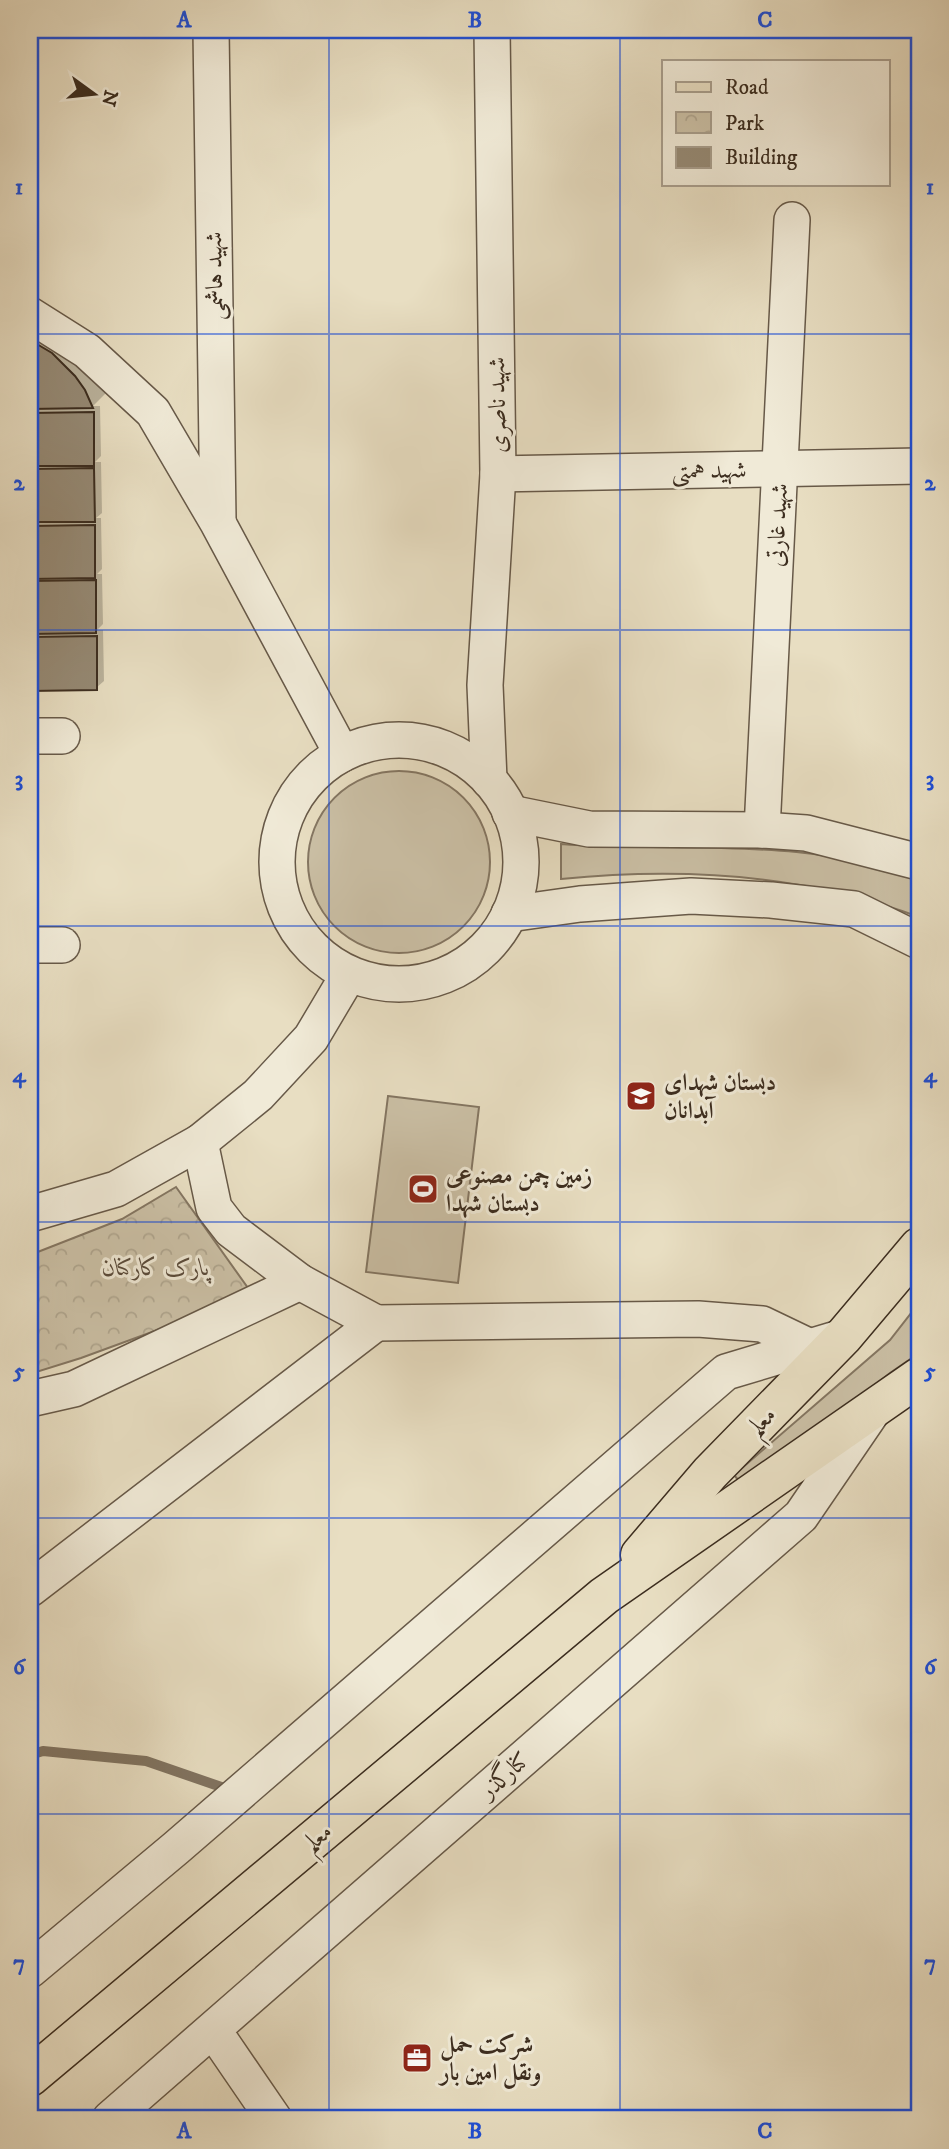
<svg xmlns="http://www.w3.org/2000/svg" width="949" height="2149" viewBox="0 0 949 2149" font-family="'IM FELL DW Pica',Amiri,serif">
<style>
.green{fill:#cbc0a6;stroke:#847662;stroke-width:2}
.park{fill:url(#park-crowns);stroke:#847662;stroke-width:2}
.shadow{fill:#0003}
.lines{fill:none;stroke-linecap:round;stroke-linejoin:round}
.stream{stroke:#807360;stroke-width:10}
.building{fill:#958974;stroke:#3c2d1f;stroke-width:2}
.minor-casing{stroke:#675948;stroke-width:38}
.major-casing{stroke:#3c2d1f;stroke-width:41}
.minor{stroke:#f0ead7;stroke-width:35}
.major{stroke:#e8dec2;stroke-width:38}
.grid{fill:none;stroke:#1d4ed8;stroke-width:2;stroke-opacity:0.55}
.labels{text-anchor:middle;stroke-width:6;stroke-linejoin:round;paint-order:stroke}
.street-label{font-size:24px;fill:#3c2d1f;stroke:#f0ead7}
.poi-label{font-size:24px;font-weight:bold;fill:#3c2d1f;stroke:#f0ead7;text-anchor:start}
.park-label{font-size:24px;font-style:italic;fill:#594a3a;stroke:#f0ead7}
.neatline{fill:none;stroke:#1d4ed8;stroke-width:2.5}
.grid-label{font-size:23px;text-anchor:middle;font-weight:bold;fill:#1d4ed8}
</style>
<defs>
<pattern id="park-crowns" width="20" height="18" patternUnits="userSpaceOnUse" patternTransform="scale(1.75)"><rect width="20" height="18" fill="#cbc0a6"/><path d="M2 6a3 3 0 1 1 6 0M12 15a3 3 0 1 1 6 0" fill="none" stroke="#afa58e"/></pattern>
</defs>
<rect width="100%" height="100%" fill="#e8dec2"/>
<filter id="stains"><feTurbulence type="fractalNoise" baseFrequency=".00286" numOctaves="4"/><feColorMatrix values="0 0 0 0 .2 0 0 0 0 .09 0 0 0 0 .02 0 0 0 .5 -.17"/></filter>
<radialGradient id="worn" r=".72"><stop offset=".6" stop-color="#630" stop-opacity="0"/><stop offset="1" stop-color="#630" stop-opacity=".3"/></radialGradient>
<g class="green">
<circle cx="399" cy="862" r="91"/>
<path d="M561 844C680 853 806 835 919 880V917C805 874 681 867 561 879Z"/>
<polygon points="388,1096 479,1107 458,1283 366,1272"/>
<polygon points="919,1303 919,1353 890,1373 745,1488 734,1475 890,1340"/>
</g>
<polygon class="park" points="176,1187 253,1295 81,1358 30,1374 30,1255 122,1219"/>
<polygon class="shadow" points="30,308 114,385 93,406 100,406 101,456 95,462 101,462 102,513 96,518 101,518 102,569 97,574 102,574 103,624 97,630 103,630 104,681 96,688 30,689"/>
<g class="lines">
<polyline class="stream" points="30,1755 43,1751 146,1761 233,1791"/>
</g>
<g class="building">
<polygon points="30,340 52,353 75,376 85,390 93,408 30,409"/>
<polygon points="94,412 94,466 30,466 30,413"/>
<polygon points="94,468 95,522 30,522 30,469"/>
<polygon points="95,525 95,578 30,579 30,526"/>
<polygon points="96,580 96,633 30,634 30,581"/>
<polygon points="97,636 97,690 30,691 30,637"/>
</g>
<g class="lines">
<g class="minor-casing">
<g id="minor">
<polyline points="211,30 218,519"/>
<polyline points="30,315 87,351 153,412 218,523 342,754"/>
<polyline points="498,474 919,466"/>
<polyline points="30,736 62,736"/>
<circle cx="399" cy="862" r="122"/>
<polyline points="489,780 485,685 498,474 492,30"/>
<polyline points="510,813 589,829 762,830 806,833 919,862"/>
<polyline points="762,830 792,220"/>
<polyline points="509,914 580,904 691,896 771,900 854,909 919,941"/>
<polyline points="30,945 62,945"/>
<polyline points="30,1214 116,1189 200,1142 258,1095 311,1038 349,974"/>
<polyline points="376,1323 698,1319 762,1324 810,1347"/>
<polyline points="30,1399 74,1389 300,1282"/>
<polyline points="30,1589 376,1323 300,1282 231,1230 214,1208 200,1142"/>
<polyline points="30,1970 176,1848 726,1372 843,1337"/>
<polyline points="211,2032 222,2043 274,2119"/>
<polyline points="110,2119 801,1516 870,1415"/>
</g>
</g>
<g class="major-casing">
<g id="major">
<polyline points="640,1555 710,1473 843,1337 919,1247"/>
<polyline points="30,2077 604,1596 919,1377"/>
</g>
</g>
<use href="#minor" class="minor"/>
<use href="#major" class="major"/>
</g>
<path class="grid" d="M329 30V2119M620 30V2119M30 334H919M30 630H919M30 926H919M30 1222H919M30 1518H919M30 1814H919"/>
<defs>
<g id="school-square" transform="scale(1.575)"><rect x="-9" y="-9" width="18" height="18" rx="4" fill="#8f2418" stroke="#f0ead7"/><path d="M0-5L7-2L0 1L-7-2ZM-4 1L0 2.5L4 1V4Q0 6-4 4Z" fill="#fff"/></g>
<g id="stadium-square" transform="scale(1.575)"><rect x="-9" y="-9" width="18" height="18" rx="4" fill="#8f2418" stroke="#f0ead7"/><path d="M0-5a6.5 5 0 1 0 0 10a6.5 5 0 1 0 0-10ZM-3.5-1.8h7v3.6h-7Z" fill="#fff"/></g>
<g id="office-square" transform="scale(1.575)"><rect x="-9" y="-9" width="18" height="18" rx="4" fill="#8f2418" stroke="#f0ead7"/><path d="M-6-3h4V-5.5h4V-3h4V5H-6ZM-1-4.5V-3h2v-1.5ZM-6 0V1H6V0Z" fill="#fff"/></g>
</defs>
<g fill-rule="evenodd">
<use href="#school-square" x="641" y="1096"/>
<use href="#stadium-square" x="423" y="1189"/>
<use href="#office-square" x="417" y="2058"/>
</g>
<g class="labels">
<g class="street-label">
<text transform="translate(214 276) rotate(-91)" y="8">شهید هاشمی</text>
<text transform="translate(497 405) rotate(-91)" y="8">شهید ناصری</text>
<text transform="translate(709 470) rotate(-1)" y="8">شهید همتی</text>
<text transform="translate(777 525) rotate(-87)" y="8">شهید غارتی</text>
<text transform="translate(761 1421) rotate(-46)" y="8">معلم</text>
<text transform="translate(504 1775) rotate(-41)" y="8">کنارگذر</text>
<text transform="translate(317 1837) rotate(-40)" y="8">معلم</text>
</g>
<g class="poi-label">
<text x="664" y="1090">دبستان شهدای<tspan x="664" dy="28">آبدانان</tspan></text>
<text x="446" y="1183">زمین چمن مصنوعی<tspan x="446" dy="28">دبستان شهدا</tspan></text>
<text x="440" y="2052">شرکت حمل<tspan x="440" dy="28">ونقل امین بار</tspan></text>
</g>
<g class="park-label">
<text x="156" y="1275">پارک کارکنان</text>
</g>
</g>
<rect width="949" height="2149" fill="none" stroke="#e8dec2" stroke-width="77"/>
<rect x="662" y="60" width="228" height="126" fill="#f0ead7" stroke="#a89e8d" stroke-width="2"/>
<rect x="676" y="82" width="35" height="10" fill="#e8dec2" stroke="#a89e8d" stroke-width="2"/>
<text x="725" y="94" font-size="21" fill="#3c2d1f">Road</text>
<rect x="676" y="112" width="35" height="21" fill="url(#park-crowns)" stroke="#a89e8d" stroke-width="2"/>
<text x="725" y="130" font-size="21" fill="#3c2d1f">Park</text>
<rect x="676" y="147" width="35" height="21" fill="#958974" stroke="#a89e8d" stroke-width="2"/>
<text x="725" y="164" font-size="21" fill="#3c2d1f">Building</text>
<g transform="translate(94 94) rotate(105)" stroke="#f0ead7" stroke-width="5" paint-order="stroke">
<path d="M0-5L12 26L0 18L-12 26Z" fill="#3c2d1f"/>
<text y="-10" font-size="19" font-weight="bold" text-anchor="middle" fill="#3c2d1f">N</text>
</g>
<rect x="38" y="38" width="873" height="2072" class="neatline"/>
<g class="grid-label">
<text x="184" y="27">A</text>
<text x="475" y="27">B</text>
<text x="765" y="27">C</text>
<text x="19" y="194">1</text>
<text x="930" y="194">1</text>
<text x="19" y="490">2</text>
<text x="930" y="490">2</text>
<text x="19" y="786">3</text>
<text x="930" y="786">3</text>
<text x="19" y="1082">4</text>
<text x="930" y="1082">4</text>
<text x="19" y="1378">5</text>
<text x="930" y="1378">5</text>
<text x="19" y="1674">6</text>
<text x="930" y="1674">6</text>
<text x="19" y="1970">7</text>
<text x="930" y="1970">7</text>
<text x="184" y="2138">A</text>
<text x="475" y="2138">B</text>
<text x="765" y="2138">C</text>
</g>
<rect width="100%" height="100%" filter="url(#stains)"/>
<rect width="100%" height="100%" fill="url(#worn)"/>
</svg>
